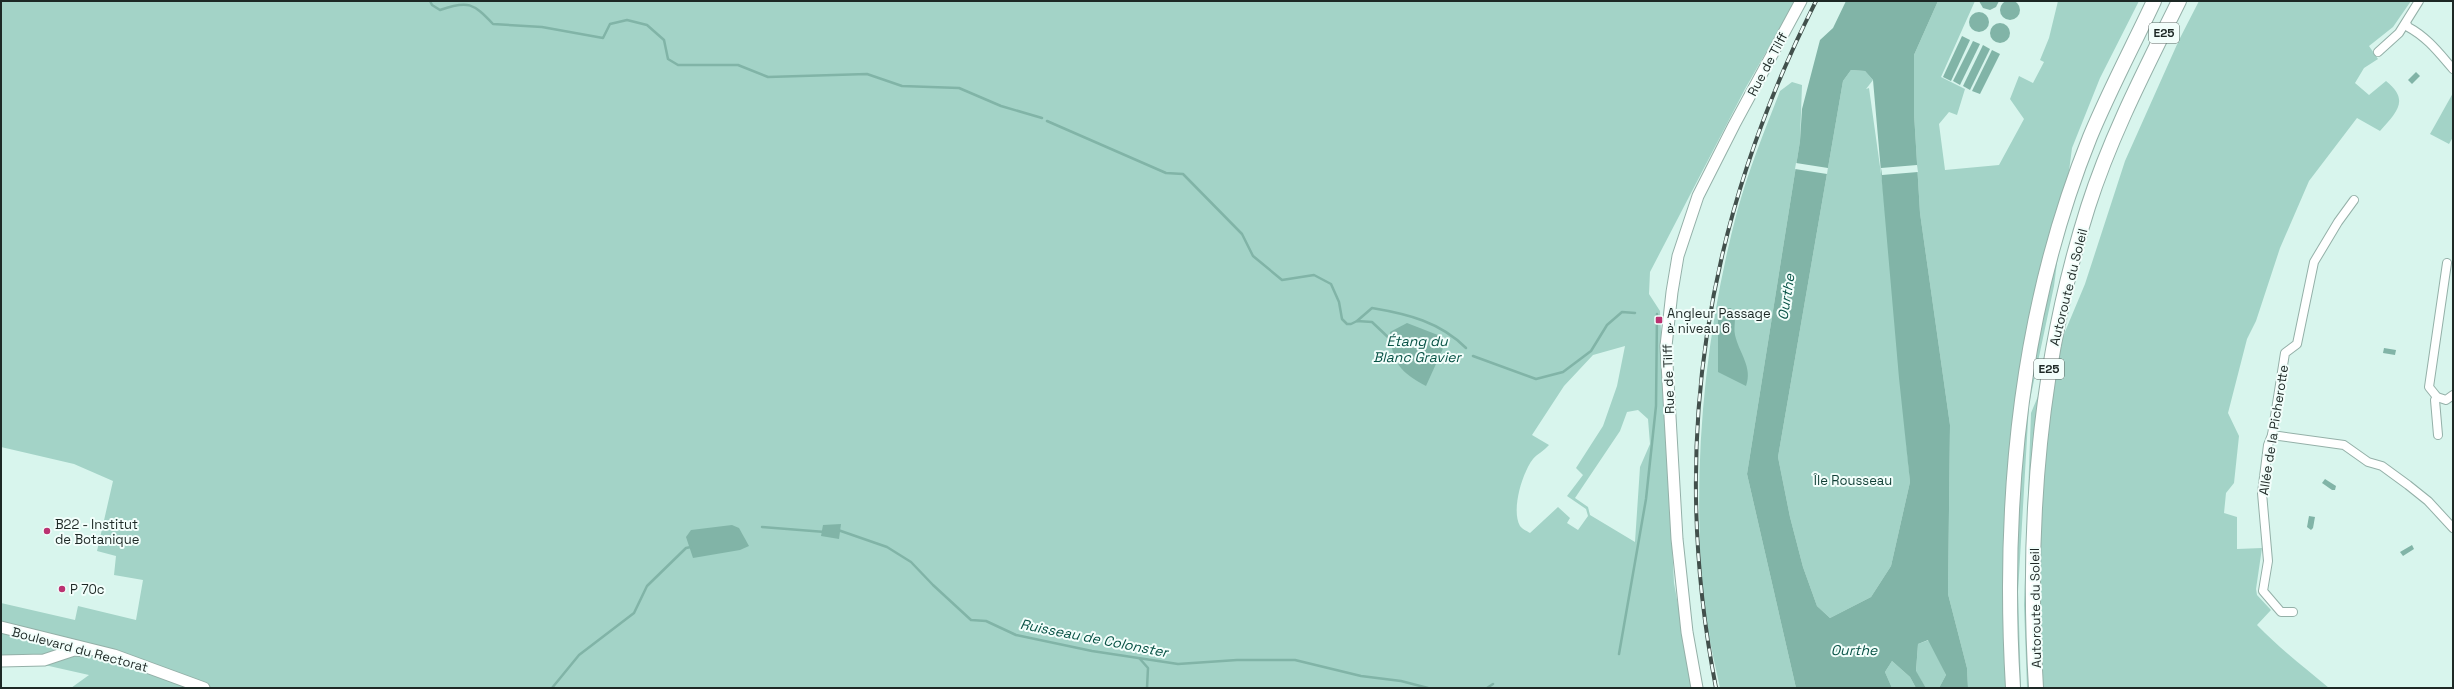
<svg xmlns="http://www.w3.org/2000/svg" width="2454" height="689" viewBox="0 0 2454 689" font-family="'Space Grotesk',sans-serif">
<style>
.green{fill:#a3d3c7;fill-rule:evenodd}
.water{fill:#81b4a7;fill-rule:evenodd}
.pier{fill:#d8f5ed}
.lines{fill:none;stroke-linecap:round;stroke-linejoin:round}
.stream{stroke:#81b4a7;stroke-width:2.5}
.street-casing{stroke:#94b0a8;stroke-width:10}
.secondary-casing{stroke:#94b0a8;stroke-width:13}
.highway-casing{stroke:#94b0a8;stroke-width:16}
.street{stroke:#fff;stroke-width:8}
.secondary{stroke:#fff;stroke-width:11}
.highway{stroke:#fff;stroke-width:14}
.rail-casing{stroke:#42504c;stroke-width:4}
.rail{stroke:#f2fefb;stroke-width:2.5;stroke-dasharray:8;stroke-linecap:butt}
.poi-dot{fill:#bb3271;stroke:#f2fefb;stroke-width:1.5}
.labels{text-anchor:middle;stroke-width:4;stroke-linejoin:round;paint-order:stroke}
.shield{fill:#f2fefb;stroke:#5d6865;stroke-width:1}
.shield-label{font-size:12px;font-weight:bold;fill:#1d2825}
.street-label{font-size:13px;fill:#1d2825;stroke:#f2fefb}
.poi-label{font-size:13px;fill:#1d2825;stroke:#f2fefb;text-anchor:start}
.park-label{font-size:13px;fill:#103f35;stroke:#f2fefb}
.water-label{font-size:14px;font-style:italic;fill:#075245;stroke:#f2fefb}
</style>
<rect width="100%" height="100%" fill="#d8f5ed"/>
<g class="green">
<path d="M1 1H1795L1745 89 1650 272 1649 294 1660 311 1674 583 1693 688H71L89 675 49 666 1 664V603L75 620 78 606 136 620 143 580 114 575 116 556 97 551 113 481 74 464 1 447ZM1625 346 1617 386 1603 426 1576 468 1583 475 1567 496 1586 509 1588 516 1578 530 1567 523 1570 518 1558 507 1530 533C1527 531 1522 529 1520 526 1511 511 1522 473 1533 459 1537 454 1544 451 1549 445L1532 435 1564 386 1593 355ZM1638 410 1648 419 1650 444 1640 467 1635 542 1590 515 1588 507 1575 498 1620 431 1627 412Z"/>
<polygon points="1938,1 1975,1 1941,77 1965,89 1957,115 1949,112 1939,124 1945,170 1999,165 2024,119 2010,99 2019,76 2033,83 2044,62 2040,60 2049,38 2058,1 2139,1 2100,78 2072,148 2054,286 2029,404 2018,592 2021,688 1968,688 1967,668 1948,594 1950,425 1920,213 1914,113 1914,55"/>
<path d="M2199 1H2411L2393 27 2369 46 2378 59 2364 68 2355 83 2369 95 2386 81C2410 100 2397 112 2380 131L2357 118 2309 181 2280 248 2256 321 2247 339 2228 413 2239 436 2234 483 2226 493 2224 513 2237 517V549L2262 548 2256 589 2257 595 2271 610 2257 625C2279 648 2304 667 2329 688H2027L2024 605 2031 413 2085 284 2125 161 2179 40Z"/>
<polygon points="1851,70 1865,71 1873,80 1866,89 1869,88 1883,188 1910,482 1891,566 1871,597 1830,618 1817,606 1803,567 1790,517 1778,457 1843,81"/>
<path d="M1792 82 1802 85 1800 141 1747 474 1796 688H1720C1713 654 1704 620 1702 585 1693 460 1705 333 1737 212 1748 171 1765 130 1780 91Z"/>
<polygon points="2453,93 2453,137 2449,144 2430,134"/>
<polygon points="1929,640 1946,675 1939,688 1926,688 1916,672 1918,644"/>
<polygon points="1892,661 1910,677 1916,688 1892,688 1885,672"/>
</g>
<g class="water">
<circle cx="2010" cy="10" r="10"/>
<path d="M1846 1H1938L1914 55V113L1920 213 1950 425 1948 594 1967 668 1968 688H1939L1946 675 1928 640 1918 644 1916 671 1926 688H1916L1910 677 1892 661 1885 672 1892 688H1796L1747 474 1800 141 1802 109 1820 40 1833 28ZM1851 70 1865 71 1873 80 1899 378 1910 482 1891 566 1871 597 1830 618 1817 606 1803 567 1790 517 1778 457 1843 81Z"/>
<polygon points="1979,1 1999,1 1996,7 1990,10 1983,8"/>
<circle cx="1979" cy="22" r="10"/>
<circle cx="2000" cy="33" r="10"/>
<polygon points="1962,36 1970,40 1951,81 1943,77"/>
<polygon points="1973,41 1980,44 1960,85 1953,81"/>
<polygon points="1983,45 1990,49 1970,90 1963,86"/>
<polygon points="1992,50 2000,54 1980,94 1972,91"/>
<polygon points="2416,72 2420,76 2412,84 2408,80"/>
<path d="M1722 308H1731C1738 317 1733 325 1735 335 1739 353 1753 367 1746 386L1718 372V318Z"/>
<path d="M1407 323 1443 337 1445 344 1426 386C1400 372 1392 363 1390 332Z"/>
<polygon points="2384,348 2396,350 2395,355 2383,353"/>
<polygon points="2325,479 2336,486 2335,490 2332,490 2322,483"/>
<polygon points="2309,516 2315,517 2313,528 2311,530 2307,527"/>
<polygon points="841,524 839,539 821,536 823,525"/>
<polygon points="732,525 739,528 749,546 740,550 693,558 686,537 691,530"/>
<polygon points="2412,545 2414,549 2403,556 2400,552"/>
</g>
<g class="pier">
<polygon points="1796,163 1828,168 1827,174 1795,169"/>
<polygon points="1917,165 1918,172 1882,175 1881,168"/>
</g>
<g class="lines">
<g class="stream">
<path d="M430 1 432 5 440 10C468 0 473 3 493 24L542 27 603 38 610 24 627 20 647 25 664 40 668 59 678 65H738L768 77 867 74 902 86 959 88 1001 106 1042 118"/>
<polyline points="1047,121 1166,173 1183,174 1242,234 1253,256 1282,280 1314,275 1331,284 1339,302 1342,319 1347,324 1351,324 1357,321 1372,322 1391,340"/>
<path d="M1357 321 1372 308C1408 314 1440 322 1466 348"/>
<polyline points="1473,356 1536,379 1563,372 1591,351 1607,325 1622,312 1635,313"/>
<polyline points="762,527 825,532"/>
<polyline points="838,530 887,547 911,562 933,585 971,620 986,621 1016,635 1092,651 1178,664 1237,660 1295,660 1361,676 1401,681 1428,688"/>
<polyline points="1619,654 1646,499 1656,406 1657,314"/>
<polyline points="1140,659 1148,668 1147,688"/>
<polyline points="552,688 579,655 634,613 647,586 686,548 691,547"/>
<polyline points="1487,688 1493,684"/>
</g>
<g class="street-casing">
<g id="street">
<path d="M2406 23 2408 27C2427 37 2439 53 2453 69"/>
<polyline points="2378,52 2399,33 2419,1"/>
<polyline points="2447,263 2429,387 2437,397 2446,400 2453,395"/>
<polyline points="2437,397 2435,400 2438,435"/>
<polyline points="2272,435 2344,445 2368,462 2382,466 2408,485 2428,501 2453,528"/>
<polyline points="2293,612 2281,612 2263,591 2268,561 2262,493 2268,445 2272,435 2285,353 2297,344 2314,262 2338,222 2354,200"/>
</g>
</g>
<g class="secondary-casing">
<g id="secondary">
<polyline points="1,627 114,655 204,688"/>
<polyline points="1,661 44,660 74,650 86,651"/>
<polyline points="1697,688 1687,632 1677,539 1666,346 1672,292 1678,256 1698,196 1734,125 1801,1"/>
</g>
</g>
<g class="highway-casing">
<g id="highway">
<path d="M2013 688C2002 502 2020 311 2090 137 2109 91 2133 46 2154 1"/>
<path d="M2036 688C2026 526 2039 362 2088 207 2111 135 2146 68 2179 1"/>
</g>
</g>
<use href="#street" class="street"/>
<use href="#secondary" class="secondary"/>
<use href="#highway" class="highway"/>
<g class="rail-casing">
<path id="rail" d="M1716 688C1669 446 1705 220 1816 1"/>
</g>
<use href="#rail" class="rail"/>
</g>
<g class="poi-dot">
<rect x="1655" y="316" width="8" height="8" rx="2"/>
<circle cx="47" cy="531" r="4"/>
<circle cx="62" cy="589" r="4"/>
</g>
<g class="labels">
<g class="shield">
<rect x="2149" y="23" width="30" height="20" rx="3"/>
<rect x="2034" y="359" width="30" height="20" rx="3"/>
</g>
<g class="shield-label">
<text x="2164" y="37">E25</text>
<text x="2049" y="373">E25</text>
</g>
<g class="street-label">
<text transform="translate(1767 64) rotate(-62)" y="5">Rue de Tilff</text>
<text transform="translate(2068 287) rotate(-76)" y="5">Autoroute du Soleil</text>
<text transform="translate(1668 379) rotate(-92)" y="5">Rue de Tilff</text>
<text transform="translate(2273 430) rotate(-81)" y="5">Allée de la Picherotte</text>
<text transform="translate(2035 608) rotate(-91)" y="5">Autoroute du Soleil</text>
<text transform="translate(80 649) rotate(15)" y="5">Boulevard du Rectorat</text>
</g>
<g class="poi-label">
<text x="1667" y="318">Angleur Passage<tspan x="1667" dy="15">à niveau 6</tspan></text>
<text x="55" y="529">B22 - Institut<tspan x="55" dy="15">de Botanique</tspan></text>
<text x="70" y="594">P 70c</text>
</g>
<g class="park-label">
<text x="1853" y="485">Île Rousseau</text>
</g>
<g class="water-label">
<text transform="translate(1786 297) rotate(-81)" y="5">Ourthe</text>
<text x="1417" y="346">Étang du<tspan x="1417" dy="16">Blanc Gravier</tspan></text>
<text transform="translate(1094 638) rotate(11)" y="5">Ruisseau de Colonster</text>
<text x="1854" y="655">Ourthe</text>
</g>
</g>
<rect width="2454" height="689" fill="none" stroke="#1d2825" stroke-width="4"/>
</svg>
